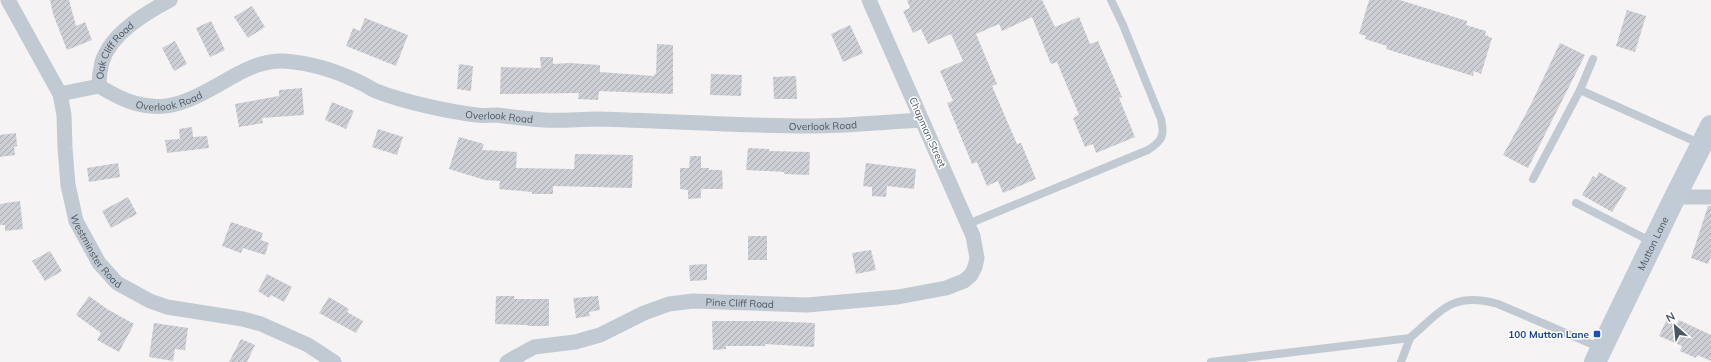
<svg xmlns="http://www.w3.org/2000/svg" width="1711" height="362" viewBox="0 0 1711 362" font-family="Mulish,sans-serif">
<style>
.building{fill:url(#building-hatch)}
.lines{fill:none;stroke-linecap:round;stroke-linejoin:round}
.lane{stroke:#c1cad2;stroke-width:8}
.street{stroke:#c1cad2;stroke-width:15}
.secondary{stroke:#c1cbd6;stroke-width:22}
.transit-dot{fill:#1a4fb4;stroke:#fff;stroke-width:1.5}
.labels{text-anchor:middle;stroke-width:3;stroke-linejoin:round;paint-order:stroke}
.street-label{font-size:10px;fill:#4a5661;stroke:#fff}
.transit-label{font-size:10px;font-weight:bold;fill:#164399;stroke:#fff;text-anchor:end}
</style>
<defs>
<pattern id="building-hatch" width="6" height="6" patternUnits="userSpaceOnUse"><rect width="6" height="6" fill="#cdcfd5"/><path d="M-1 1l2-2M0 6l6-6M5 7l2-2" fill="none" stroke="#a8abb0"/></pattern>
</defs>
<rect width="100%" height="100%" fill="#f5f3f3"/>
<g class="building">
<polygon points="50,0 69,0 76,26 85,22 92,40 67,50 53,14"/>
<polygon points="907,0 1042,0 1055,27 1079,17 1090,44 1098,41 1122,97 1119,98 1135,137 1096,153 1093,144 1085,147 1073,118 1079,115 1057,62 1051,64 1032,17 1002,31 999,24 976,34 997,84 992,86 1017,144 1021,143 1036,179 1003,193 998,181 987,186 977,162 972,164 947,103 953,101 940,71 963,61 951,34 928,44 921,29 913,33 903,11 910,8"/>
<polygon points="1369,0 1400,0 1467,21 1466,25 1486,31 1485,35 1492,38 1481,74 1474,71 1473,76 1386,49 1387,46 1365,39 1366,36 1359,34"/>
<polygon points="252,6 265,27 248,38 234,17"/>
<polygon points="1627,10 1646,16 1635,52 1616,46"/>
<polygon points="365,18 408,35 396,66 346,46 353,28 360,31"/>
<polygon points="211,21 225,50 210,57 196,28"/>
<polygon points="850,25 863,53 843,62 831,34"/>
<polygon points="175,41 187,64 174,71 162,48"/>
<polygon points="1560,43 1585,55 1528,168 1503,155 1529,108"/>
<polygon points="657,44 673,45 673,94 599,91 598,100 578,99 579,93 500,94 501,67 541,68 540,57 553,57 553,64 569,63 600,65 600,72 654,76 654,74 656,74"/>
<polygon points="459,64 473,66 471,91 457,89"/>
<polygon points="711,74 742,75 741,96 710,95"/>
<polygon points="796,76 797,99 774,99 773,77"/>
<polygon points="302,88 304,115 262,118 263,123 239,127 235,104 279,96 279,90"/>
<polygon points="332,102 354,111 346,129 325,120"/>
<polygon points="192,127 193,137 207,136 209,148 167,153 165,140 180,139 179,129"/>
<polygon points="378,129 403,137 397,155 372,147"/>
<polygon points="16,133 17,146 14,147 15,155 0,157 0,135"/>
<polygon points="459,137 484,144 482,150 517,152 516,168 574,169 575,154 633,155 632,188 553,186 553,194 532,194 532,192 499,189 500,181 485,180 449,169"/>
<polygon points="748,148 769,149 769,151 810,152 809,175 784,174 784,172 746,170"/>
<polygon points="690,156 701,156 701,168 709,168 709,170 722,170 723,189 701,189 701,198 688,199 688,190 680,189 680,168 689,168"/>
<polygon points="118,163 120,177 89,182 87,168"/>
<polygon points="866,163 916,169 914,189 887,186 886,197 872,196 872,187 863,186"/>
<polygon points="1599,172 1627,188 1612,212 1582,195 1593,176 1596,178"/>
<polygon points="128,197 137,214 111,228 102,211"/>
<polygon points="20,201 23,229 5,231 5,225 0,225 0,204"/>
<polygon points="1708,206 1711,206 1711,256 1708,264 1691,258"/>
<polygon points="231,222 263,233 261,240 269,243 265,255 243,248 241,253 222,246"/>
<rect x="748" y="236" width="19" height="24"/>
<polygon points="871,250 876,270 856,274 852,253"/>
<polygon points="50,251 62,271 45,281 32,261"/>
<polygon points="707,264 707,280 690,281 689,265"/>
<polygon points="267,274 292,287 284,302 271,295 269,298 258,291"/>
<polygon points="89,296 107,309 134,324 119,352 97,340 101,333 76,315"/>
<polygon points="496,296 514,296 514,299 549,299 549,326 528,326 528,325 495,324"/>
<polygon points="598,296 600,310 589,312 590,316 576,318 573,298"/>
<polygon points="329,297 349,309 347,312 363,321 356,333 319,313"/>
<polygon points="1667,319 1677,324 1679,320 1711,335 1711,361 1697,355 1696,358 1680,351 1682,346 1659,336"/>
<polygon points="712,321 767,321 815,323 814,347 765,344 765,346 726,346 726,349 713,350"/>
<polygon points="154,323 188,328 185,350 175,349 173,361 149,357"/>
<polygon points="241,339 255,345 247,362 229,362"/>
</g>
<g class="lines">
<g class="lane">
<polyline points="1593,59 1580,90 1701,144"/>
<polyline points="1533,179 1580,90"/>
<polyline points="1576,203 1652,242"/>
<path d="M968 224 1148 150C1162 141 1165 136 1161 119L1123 25 1111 0"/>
<path d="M1410 338C1442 310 1453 291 1498 304L1601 348"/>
<polyline points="1211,362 1410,338 1401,362"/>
</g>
<g class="street">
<path id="s1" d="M8 0 60 94 64 115 65 148 68 185 76 221 99 263 117 283 150 301 167 307 243 319 261 324 308 345 334 362"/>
<path id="s2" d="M99 86C155 121 180 107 232 77 248 68 265 60 284 61 312 63 337 71 361 83 366 85 371 89 376 91 404 102 446 111 476 115 483 116 490 115 497 115 512 117 528 119 544 120 562 121 580 119 599 119 669 121 738 126 808 126 846 126 884 122 922 120"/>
<path id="s3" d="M60 94 99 86C99 78 100 70 102 62 111 33 146 13 170 0"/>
<polyline points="1675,197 1711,197"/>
<path id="s4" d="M507 362 534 347 575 342 600 335 644 313 669 304 693 301 807 305 898 297 946 288 964 281 971 275 975 267 977 258 973 236 869 0"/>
</g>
<path class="secondary" id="s5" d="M1595 362 1675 197 1711 126"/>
</g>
<rect class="transit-dot" x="1593" y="330" width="8" height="8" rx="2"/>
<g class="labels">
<g class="street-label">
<text dy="4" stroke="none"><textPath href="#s3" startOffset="80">Oak Cliff Road</textPath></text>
<text dy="4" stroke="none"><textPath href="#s2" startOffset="75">Overlook Road</textPath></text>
<text dy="4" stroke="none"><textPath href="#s2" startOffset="423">Overlook Road</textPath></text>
<text dy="4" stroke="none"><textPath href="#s2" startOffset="747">Overlook Road</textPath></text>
<text transform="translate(928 132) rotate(66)" y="4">Chapman Street</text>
<text dy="4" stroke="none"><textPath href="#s5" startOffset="132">Mutton Lane</textPath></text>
<text dy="4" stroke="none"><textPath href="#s1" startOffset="272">Westminster Road</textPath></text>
<text dy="4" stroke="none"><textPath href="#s4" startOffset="245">Pine Cliff Road</textPath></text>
</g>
<g class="transit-label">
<text x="1589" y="338">100 Mutton Lane</text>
</g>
</g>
<g transform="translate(1675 326) rotate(333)" stroke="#ffffff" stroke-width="3" paint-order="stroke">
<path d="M0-3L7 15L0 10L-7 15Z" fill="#4a5661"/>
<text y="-6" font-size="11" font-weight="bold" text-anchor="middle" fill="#4a5661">N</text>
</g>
</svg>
